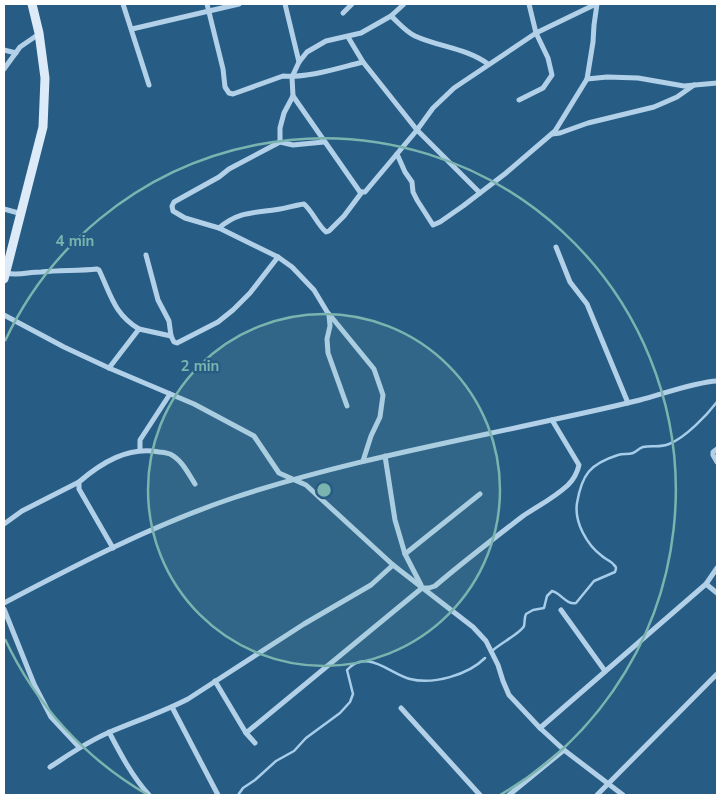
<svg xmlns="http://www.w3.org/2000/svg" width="721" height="799" viewBox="0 0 721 799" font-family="'Nunito Sans',sans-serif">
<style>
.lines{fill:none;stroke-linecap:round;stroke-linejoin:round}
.stream{stroke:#a7cde8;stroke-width:2.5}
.minor{stroke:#b2d1e8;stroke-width:5}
.secondary{stroke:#dcebf7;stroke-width:9}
.ring{fill:none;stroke:#7bb4af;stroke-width:2.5}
.centre{fill:#7bb4af;stroke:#275c85;stroke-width:2.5}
.ring-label{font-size:15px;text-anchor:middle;font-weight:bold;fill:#7bb4af;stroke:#275c85;stroke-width:4.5;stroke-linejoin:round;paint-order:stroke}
</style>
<rect width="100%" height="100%" fill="#275c85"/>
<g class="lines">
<g class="stream">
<path d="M492 651C499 644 521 633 524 626 525 622 524 618 526 614L533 610 544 608 547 596 552 591C561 593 566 605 576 603L594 581 615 572C616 568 617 568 614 565 611 561 605 559 602 556 587 545 574 522 577 503 582 474 590 464 618 455 623 453 628 455 633 453 636 452 639 448 643 447 652 445 660 448 669 444 685 438 707 415 717 402"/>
<path d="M238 795 243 788 255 780 276 761 294 751 306 738 340 713 350 702 353 694 347 670C367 648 390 674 410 679 433 685 468 675 485 658"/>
</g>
<g class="minor">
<polyline points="123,4 149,85"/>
<path d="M207 4 223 69 225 87 229 93 233 94 283 76C309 78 338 68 363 62"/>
<polyline points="285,4 299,62"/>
<polyline points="343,13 352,4"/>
<path d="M391 16C399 23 405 31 415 36 439 47 466 48 488 64"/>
<polyline points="132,29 239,4"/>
<polyline points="348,37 363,62 417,130 480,193"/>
<polyline points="4,50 16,53"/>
<polyline points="4,69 20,47 39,34"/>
<polyline points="587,79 607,77 638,78 684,86 717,83"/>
<polyline points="293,96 360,192 362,192"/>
<polyline points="519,100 543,88 552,75 548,58 536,33 529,4"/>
<polyline points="552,134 560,133 588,123 654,107 677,97 694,85"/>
<polyline points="280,142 280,128 284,113 293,96 292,77 299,62 307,52 326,41 361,33 391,16 404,4"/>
<polyline points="324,142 293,145 280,142 229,169 219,177 174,202 172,206 173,211 185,218 219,228 278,257 292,267 314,290 329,315 330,326 327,339 328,353 347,406"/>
<polyline points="397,154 405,172 412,182 413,192 417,200 433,225 440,222 463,206 506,173 555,131 587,79 593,42 594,25 597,4"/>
<polyline points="4,209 22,214"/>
<path d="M219 228C239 211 255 213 280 209 288 208 295 205 304 204 313 212 317 224 326 232L329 231 344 216 362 192H365L417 130 433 108 454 88 536 33 596 4"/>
<polyline points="556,247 570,282 587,304 628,403"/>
<polyline points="146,255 158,300 169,321 171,336 174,342 177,343 218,322 233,310 250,293 278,257"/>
<path d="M5 273C19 276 28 272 41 272 60 270 78 271 97 269L99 270C111 295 114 314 139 329"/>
<polyline points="329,314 374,369 383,395 380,417 371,436 363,461"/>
<polyline points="4,315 64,347 109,368 194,404 254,436 279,473 306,485 393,565 473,627 486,641 498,665 503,681 509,695 540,728 564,750 623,795"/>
<polyline points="109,368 139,329 171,336"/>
<polyline points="717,449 713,452 713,455 717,462"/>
<polyline points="140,450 140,440 170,394"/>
<polyline points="385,456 395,520 405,554 421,585"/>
<polyline points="4,524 22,511 79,482"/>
<path d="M113 548 79 489V482C101 463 128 446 159 452 162 452 167 453 170 454 182 460 188 473 195 484"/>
<polyline points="405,554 480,494"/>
<polyline points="706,584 717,593"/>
<path d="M4 603C78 564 153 525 233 498 338 463 448 443 556 419 584 413 612 407 640 400 663 394 695 382 717 381"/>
<polyline points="4,609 34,684 51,717 79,747"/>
<polyline points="561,610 605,671"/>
<polyline points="215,681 246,733 255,743"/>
<polyline points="172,707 218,795"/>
<polyline points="401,708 480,795"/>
<polyline points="540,728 706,584 717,568"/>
<path d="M109 732C121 755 132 776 149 795"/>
<path d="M246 733 422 588H429L435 586C463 562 493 539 523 516 538 506 554 498 568 485 574 479 577 474 579 465L552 420"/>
<path d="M50 767C70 754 88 741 110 732 136 721 163 712 188 699L304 624 371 585 393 565"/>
<polyline points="509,795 564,750"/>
<polyline points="597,795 717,674"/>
</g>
<polyline class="secondary" points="4,279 43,127 45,78 39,33 32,4"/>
</g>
<circle cx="324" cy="490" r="176" fill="#7bb4af" fill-opacity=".12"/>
<g class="ring">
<circle cx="324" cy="490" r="176"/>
<path d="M148 795A352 352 0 0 1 5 639M5 341A352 352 0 1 1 500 795"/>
</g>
<circle cx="324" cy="490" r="8" class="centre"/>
<g class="ring-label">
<text x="75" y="246">4 min</text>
<text x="200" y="371">2 min</text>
</g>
<rect width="721" height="799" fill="none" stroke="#ffffff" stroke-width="10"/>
</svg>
